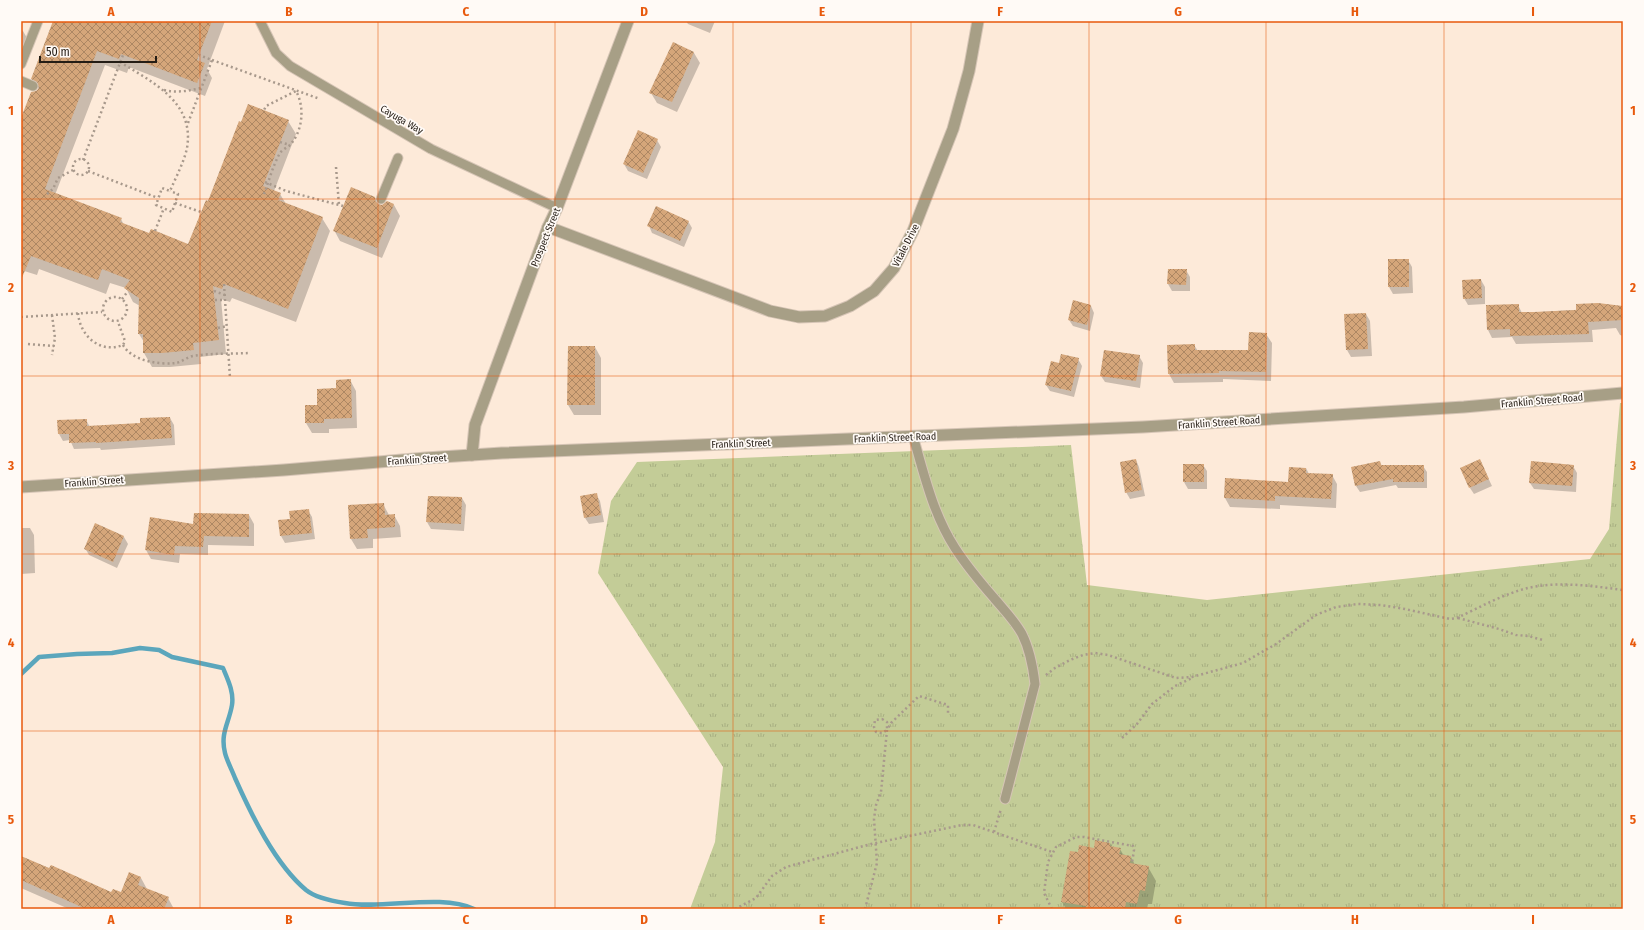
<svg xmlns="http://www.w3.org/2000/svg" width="1644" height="930" viewBox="0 0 1644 930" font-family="'Fira Sans Condensed',sans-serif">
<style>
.grass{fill:url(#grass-tufts)}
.shadow{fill:#0003}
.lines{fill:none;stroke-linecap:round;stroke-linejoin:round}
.stream{stroke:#5ba6bc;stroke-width:4.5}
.building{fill:url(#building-cross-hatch)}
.service-casing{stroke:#d6c5b6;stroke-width:11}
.minor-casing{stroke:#d6c5b6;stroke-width:13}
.tertiary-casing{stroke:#d6c5b6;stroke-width:13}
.path{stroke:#a8998c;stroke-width:2.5;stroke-dasharray:2 3;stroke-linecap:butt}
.service{stroke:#a79f86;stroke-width:9}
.minor{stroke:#a79f86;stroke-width:11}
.tertiary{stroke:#a79f86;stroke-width:11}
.grid{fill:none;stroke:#e8590c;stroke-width:1;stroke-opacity:0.55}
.labels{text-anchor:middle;stroke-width:3.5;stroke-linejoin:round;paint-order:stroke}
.street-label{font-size:10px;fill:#251d15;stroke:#fffaf6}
.neatline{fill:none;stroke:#e8590c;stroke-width:1.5}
.grid-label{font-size:13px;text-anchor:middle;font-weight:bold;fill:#e8590c}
</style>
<defs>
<pattern id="grass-tufts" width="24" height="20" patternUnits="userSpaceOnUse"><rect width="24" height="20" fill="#c3cc97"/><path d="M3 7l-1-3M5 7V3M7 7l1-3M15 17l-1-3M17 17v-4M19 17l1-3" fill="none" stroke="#a7af81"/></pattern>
<pattern id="building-cross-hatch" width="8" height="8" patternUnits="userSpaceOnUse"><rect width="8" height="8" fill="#d5a67a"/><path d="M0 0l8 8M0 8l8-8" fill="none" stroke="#ad8763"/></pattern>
</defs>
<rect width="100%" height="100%" fill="#fdead9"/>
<polygon class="grass" points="1620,403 1623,403 1623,909 690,909 715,842 723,767 598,573 611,501 637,462 1071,445 1087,585 1207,600 1590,559 1609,529"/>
<g class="shadow">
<polygon points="54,21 225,21 207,69 212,78 205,96 129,67 127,73 105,65 55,195 121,219 124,225 150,234 189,245 209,202 288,121 296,134 274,191 280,194 286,204 322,218 330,231 296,322 232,298 230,302 221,299 226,354 200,357 201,364 170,367 152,367 144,353 144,342 139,334 140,306 133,302 126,288 110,283 106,294 39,269 37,275 21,270 21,121 39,90 32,79"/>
<polygon points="686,21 715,21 710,33 688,24"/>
<polygon points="21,30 23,31 31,45 21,72"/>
<polygon points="673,43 694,53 700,63 677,112 657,103 651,93"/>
<polygon points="657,140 661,147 647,179 628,171 624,164"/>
<polygon points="375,198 379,205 382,206 387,202 394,205 400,216 382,258 340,241 334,230"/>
<polygon points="688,221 692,228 684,247 652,233 649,226"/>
<polygon points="1389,260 1408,260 1412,267 1413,293 1393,294 1389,287"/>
<polygon points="1169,270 1186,270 1190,277 1190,291 1172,291 1168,284"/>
<polygon points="1481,280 1485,287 1485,304 1468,305 1464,298"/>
<polygon points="1518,305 1522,313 1623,307 1623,336 1620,335 1616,328 1592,330 1593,342 1516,344 1512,337 1492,338 1488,330"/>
<polygon points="1091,306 1094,313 1090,331 1073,326 1069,320"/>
<polygon points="1366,314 1370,321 1372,356 1351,357 1347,350 1345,315"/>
<polygon points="1266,334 1272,343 1271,381 1223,379 1223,382 1174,383 1169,374 1168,346 1194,345 1198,351 1249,351"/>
<polygon points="595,347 601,358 601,415 574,415 568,405"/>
<polygon points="1139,356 1143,363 1140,388 1105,382 1101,376"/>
<polygon points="1078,359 1082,366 1074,397 1050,391 1046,385 1060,364"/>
<polygon points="350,380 356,391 357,428 329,429 329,433 312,433 306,423 306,406 318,406 337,389"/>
<polygon points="170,418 174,425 175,445 101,450 100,448 74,449 70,440 63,441 59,434 86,420 90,427 141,424"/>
<polygon points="1136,460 1139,467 1145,496 1130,499 1126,492"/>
<polygon points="1480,461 1492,486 1474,494 1470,488"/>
<polygon points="1380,462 1382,466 1423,466 1427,472 1427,488 1398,488 1396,485 1360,492 1356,486"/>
<polygon points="1184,465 1203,465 1207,471 1207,489 1188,489 1184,482"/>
<polygon points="1573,466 1577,473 1576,492 1534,489 1530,483"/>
<polygon points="1306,468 1309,474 1332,475 1337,484 1336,508 1280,505 1280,509 1230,507 1225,498 1289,483"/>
<polygon points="596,494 600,501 604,522 589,524 585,518"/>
<polygon points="429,497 462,498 466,505 464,531 431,529 427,522"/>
<polygon points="383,504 389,515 394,515 400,526 401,537 373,539 373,548 357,549 351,539"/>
<polygon points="308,510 312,517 315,539 285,543 281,536 279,521 291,520"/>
<polygon points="249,515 254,524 254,546 208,545 208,555 180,554 179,563 151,559 146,550 194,525"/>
<polygon points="95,525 124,537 128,544 117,568 89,555 85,548"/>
<polygon points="21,528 30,528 34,535 35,573 21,574"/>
<polygon points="1110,843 1112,847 1120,849 1124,856 1131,857 1135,865 1148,867 1156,881 1152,904 1148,904 1147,909 1066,909 1062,902 1079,853"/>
<polygon points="21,857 112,893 121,893 129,873 141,878 147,889 168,898 174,909 69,909 21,888"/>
</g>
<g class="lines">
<path class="stream" d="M21 674 39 657 77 654 112 653 140 648 159 650 172 657 223 668C228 680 234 692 232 705 229 723 220 733 225 753 227 761 232 770 235 778 251 814 275 864 306 890 316 898 332 901 345 903 383 910 440 893 474 909"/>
</g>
<g class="building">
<polygon points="53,21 212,21 197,60 205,63 197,83 121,54 119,59 97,51 45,189 122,218 120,222 149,233 151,229 188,244 206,200 208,201 239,121 241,122 248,104 289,120 263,186 281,193 278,200 323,217 288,309 224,284 222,289 213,286 219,340 193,343 194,350 162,353 143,353 143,334 138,334 139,298 124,288 130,280 102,269 98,280 31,256 21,280 21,118 31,92 36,91 39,88 37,82 31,79"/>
<polygon points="673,42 694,52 672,102 649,93"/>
<polygon points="638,130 658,139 643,173 623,164"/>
<polygon points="351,187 375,197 375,200 378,204 382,205 387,201 394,204 377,248 333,231"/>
<polygon points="656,206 689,221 680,241 647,226"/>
<rect x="1388" y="259" width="21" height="28"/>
<polygon points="1168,269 1187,269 1186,285 1167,284"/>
<polygon points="1481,279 1482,298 1463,299 1462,280"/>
<polygon points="1073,300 1091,305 1087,325 1068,320"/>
<polygon points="1598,303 1623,306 1623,320 1588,322 1589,334 1510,336 1510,329 1487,330 1486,305 1519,304 1519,312 1534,312 1576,310 1576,304"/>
<polygon points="1366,313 1368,349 1346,350 1344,314"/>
<polygon points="1249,332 1267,333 1266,372 1219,371 1219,373 1168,374 1167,345 1195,344 1195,350 1248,350"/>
<polygon points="568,346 595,346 595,405 567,405"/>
<polygon points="1104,350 1140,355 1136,381 1100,376"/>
<polygon points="1061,354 1079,358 1071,391 1045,385 1051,361 1059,363"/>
<polygon points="351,379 352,418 324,419 324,423 305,423 305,405 317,405 317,389 336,388 336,380"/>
<polygon points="170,417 172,438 96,443 96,442 69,443 69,434 58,434 57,420 87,419 87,426 140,423 140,418"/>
<polygon points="1136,459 1142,490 1125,493 1120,462"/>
<polygon points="1480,459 1489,479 1469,488 1460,468"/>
<polygon points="1380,461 1381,465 1424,465 1424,482 1393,482 1393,479 1355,486 1351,467"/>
<polygon points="1531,461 1574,465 1572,486 1529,483"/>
<rect x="1183" y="464" width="21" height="18"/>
<polygon points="1289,467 1306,468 1306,473 1333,474 1331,499 1275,496 1275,501 1224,498 1225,478 1288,482"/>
<polygon points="597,493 601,515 584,518 580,496"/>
<polygon points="428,496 462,497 461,524 426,522"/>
<polygon points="384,503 385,515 395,514 395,527 367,529 368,538 350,539 348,505"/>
<polygon points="309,509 312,533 280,536 278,520 290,519 289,511"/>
<polygon points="194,513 249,514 249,537 204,536 203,547 175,546 174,555 145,550 150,517 193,524"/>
<polygon points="95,523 124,536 113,562 84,549"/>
<polygon points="1095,840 1110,843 1110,846 1121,848 1119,854 1131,856 1130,863 1149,866 1145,891 1140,890 1137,904 1126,902 1125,909 1085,909 1086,906 1061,902 1070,851 1078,852 1079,845 1094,848"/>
<polygon points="21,856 49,868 51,865 111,892 113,889 121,892 129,872 141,877 138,885 169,897 164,909 86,909 21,880"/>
</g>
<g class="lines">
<g class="service-casing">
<g id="service">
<polyline points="260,21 276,53 290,66 431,149 557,208"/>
<polyline points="21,64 38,21"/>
<polyline points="21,81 33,86"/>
<polyline points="381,199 398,158"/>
<path d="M913 436C924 474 933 514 955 548 966 565 980 582 994 598 1004 610 1015 621 1022 634 1030 650 1033 667 1035 684L1005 799"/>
</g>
</g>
<g class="minor-casing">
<polyline id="minor" points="548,227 770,311 799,317 825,316 850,306 874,291 894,268 913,231 953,129 969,71 978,21"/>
</g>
<g class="tertiary-casing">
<g id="tertiary">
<polyline points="472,455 475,425 548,227 557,208 628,21"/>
<polyline points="21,487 284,470 426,458 502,453 1143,427 1464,407 1623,393"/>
</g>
</g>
<g class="path">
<polyline points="212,60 320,99"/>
<path d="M120 62C152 82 195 102 187 148 184 162 176 177 170 191L162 188 156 205 172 212 178 194 170 191"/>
<path d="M164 90C177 93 188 91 201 88"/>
<polyline points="188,123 212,60 199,55"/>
<polyline points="280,142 290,145"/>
<circle cx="81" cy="167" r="8"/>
<polyline points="83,160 123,55"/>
<polyline points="336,167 339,205"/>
<polyline points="88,171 158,198"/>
<polyline points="265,182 286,191 343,206"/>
<polyline points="47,194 53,189 58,178 73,170"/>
<path d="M264 194C269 181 273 165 280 153 282 150 286 148 289 146 303 132 305 107 296 91L266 106 264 110"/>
<polyline points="175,203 201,212"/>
<polyline points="155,231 164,208"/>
<polyline points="224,284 230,378"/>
<polyline points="214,291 225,295"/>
<circle cx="115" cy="309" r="12"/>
<polyline points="122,299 128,291"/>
<polyline points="215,300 225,300"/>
<path d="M78 313C80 336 100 354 123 345L125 341 118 322"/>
<polyline points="52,315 55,338 52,355"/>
<polyline points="21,317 102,312"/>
<polyline points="218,328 227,326"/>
<polyline points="28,344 54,346"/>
<path d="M123 345C132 361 159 365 176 363 182 362 187 357 193 356 211 353 231 354 249 353"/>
<polyline points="1458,618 1499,629 1516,635 1528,636 1543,640"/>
<path d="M1046 675 1055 668 1070 660 1083 655 1095 653 1108 655 1176 678 1192 677 1243 663 1276 644 1316 615 1336 607 1358 604 1381 605 1405 609 1450 619 1457 618C1478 608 1506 593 1528 588 1559 581 1592 586 1623 590"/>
<polygon points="882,719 887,722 887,730 882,733 876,732 874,727 875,720"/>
<polyline points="1122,738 1137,724 1152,704 1175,686 1192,678"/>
<polyline points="994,832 1001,809"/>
<polyline points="735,909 756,898 772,876 786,867 871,844 962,825 973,825 1052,852"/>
<polyline points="865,909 877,863 874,819 876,805 881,792 887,730 891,723 919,696 948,705 948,714"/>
<polyline points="1052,909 1044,893 1048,862 1056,847 1076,837 1084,837 1133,846 1134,850 1132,863"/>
</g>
<use href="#service" class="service"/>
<use href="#minor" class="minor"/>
<use href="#tertiary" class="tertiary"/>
</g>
<path class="grid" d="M200 21V909M378 21V909M555 21V909M733 21V909M911 21V909M1089 21V909M1266 21V909M1444 21V909M21 199H1623M21 376H1623M21 554H1623M21 731H1623"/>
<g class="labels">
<g class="street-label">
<text transform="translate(402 119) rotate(30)" y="4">Cayuga Way</text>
<text transform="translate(545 237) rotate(-68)" y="4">Prospect Street</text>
<text transform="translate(905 245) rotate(-63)" y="4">Vitale Drive</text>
<text transform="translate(1542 400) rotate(-5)" y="4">Franklin Street Road</text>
<text transform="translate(1219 422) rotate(-4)" y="4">Franklin Street Road</text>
<text transform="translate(895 437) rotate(-2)" y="4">Franklin Street Road</text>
<text transform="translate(741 443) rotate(-2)" y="4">Franklin Street</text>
<text transform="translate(417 459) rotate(-4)" y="4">Franklin Street</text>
<text transform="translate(94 481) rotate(-4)" y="4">Franklin Street</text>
</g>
</g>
<rect width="1644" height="930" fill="none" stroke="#fffaf6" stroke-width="44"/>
<path d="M40 56v6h116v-6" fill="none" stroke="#251d15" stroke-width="2"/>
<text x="46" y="56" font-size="12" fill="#251d15" stroke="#fffaf6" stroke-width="3" paint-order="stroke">50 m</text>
<rect x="22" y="22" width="1600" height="886" class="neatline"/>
<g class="grid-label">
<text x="111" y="16">A</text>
<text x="289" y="16">B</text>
<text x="466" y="16">C</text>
<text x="644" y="16">D</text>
<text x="822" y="16">E</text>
<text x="1000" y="16">F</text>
<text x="1178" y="16">G</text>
<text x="1355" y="16">H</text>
<text x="1533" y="16">I</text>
<text x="11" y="115">1</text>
<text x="1633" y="115">1</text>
<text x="11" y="292">2</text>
<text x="1633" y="292">2</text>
<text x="11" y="470">3</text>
<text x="1633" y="470">3</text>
<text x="11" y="647">4</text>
<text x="1633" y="647">4</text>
<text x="11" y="824">5</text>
<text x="1633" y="824">5</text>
<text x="111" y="924">A</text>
<text x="289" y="924">B</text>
<text x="466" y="924">C</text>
<text x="644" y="924">D</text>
<text x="822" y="924">E</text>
<text x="1000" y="924">F</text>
<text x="1178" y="924">G</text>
<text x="1355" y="924">H</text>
<text x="1533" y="924">I</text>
</g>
</svg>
